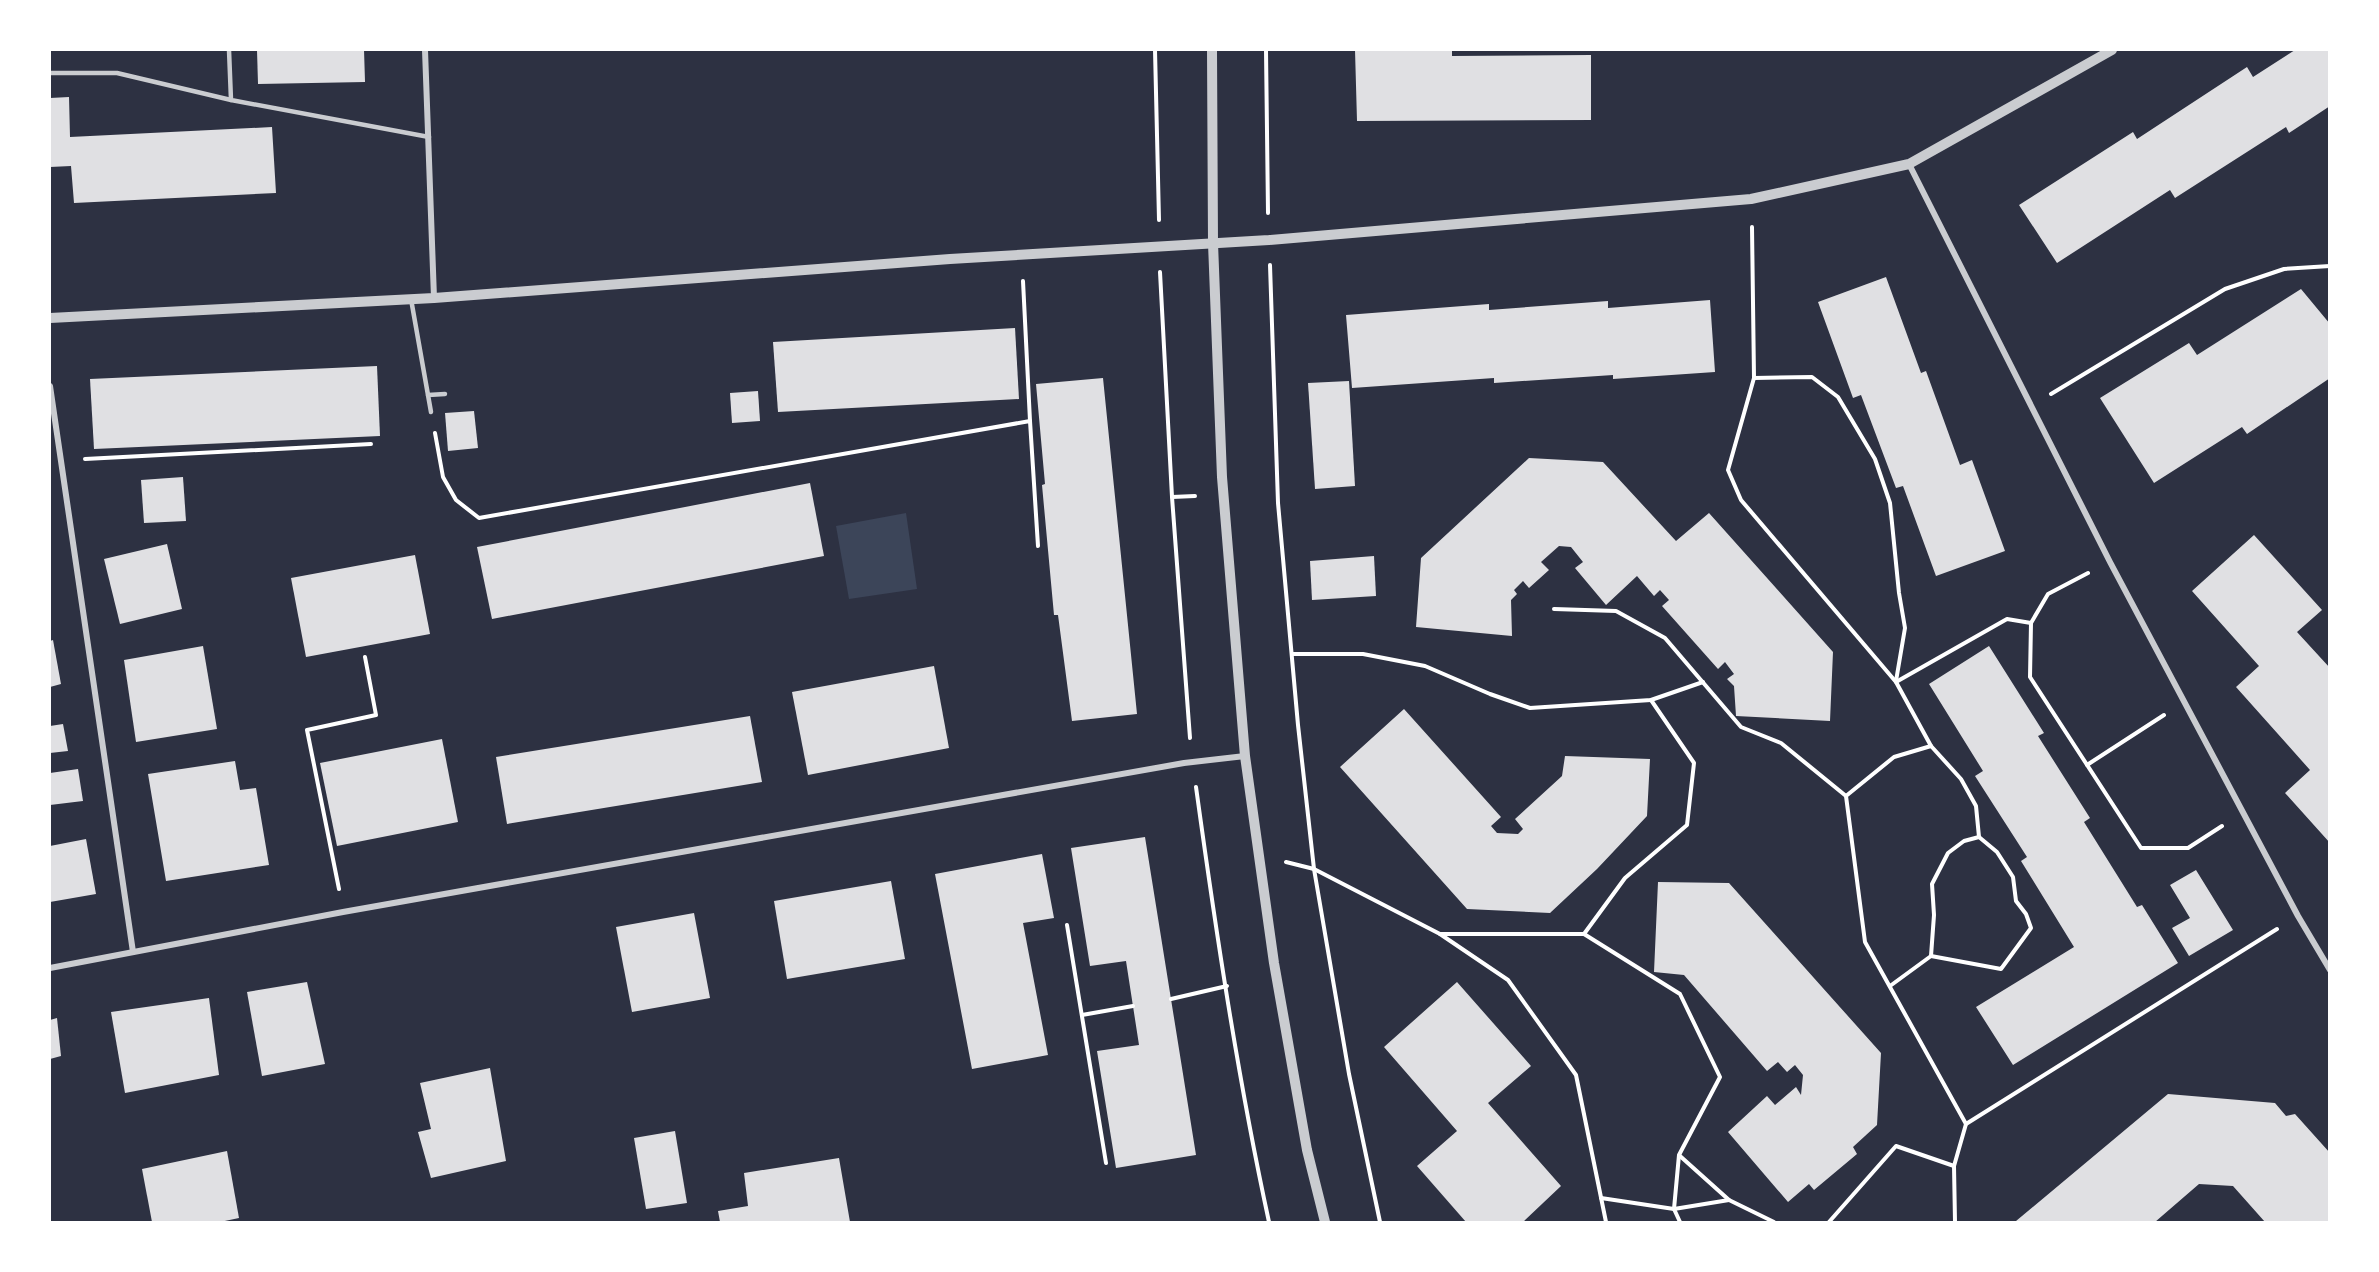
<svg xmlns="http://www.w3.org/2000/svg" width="2379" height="1272" viewBox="0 0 2379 1272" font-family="Spectral,serif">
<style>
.green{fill:#3c4559}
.building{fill:#e0e0e3}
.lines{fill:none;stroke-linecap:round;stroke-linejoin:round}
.path{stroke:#fff;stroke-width:4}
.service{stroke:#caccd0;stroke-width:4.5}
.minor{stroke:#caccd0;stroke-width:6}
.tertiary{stroke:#caccd0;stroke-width:10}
</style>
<rect width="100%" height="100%" fill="#2d3142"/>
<polygon class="green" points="906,513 917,589 849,599 836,526"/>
<g class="building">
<polygon points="257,50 364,50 365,82 258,84"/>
<polygon points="1355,50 1452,50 1452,56 1591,55 1591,120 1357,121"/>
<polygon points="2295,50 2330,50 2330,106 2289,133 2286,127 2175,198 2170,190 2057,263 2019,205 2133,132 2137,139 2247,67 2253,77"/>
<polygon points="69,97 70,137 272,127 276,193 74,203 71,166 50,167 50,98"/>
<polygon points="1886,277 1921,373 1926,371 1960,465 1972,460 2005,551 1936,576 1903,486 1896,488 1861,395 1853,398 1818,302"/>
<polygon points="2301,289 2330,324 2330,378 2247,434 2242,427 2154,483 2100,398 2189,343 2197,355"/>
<polygon points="1710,300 1715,372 1613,379 1613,375 1494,383 1494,378 1352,388 1346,315 1489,304 1489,310 1608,301 1608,308"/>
<polygon points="1015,328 1019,399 778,412 773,342"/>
<polygon points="377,366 380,436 94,449 90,379"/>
<polygon points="1103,378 1137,714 1072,721 1058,615 1054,615 1042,485 1045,484 1036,384"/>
<polygon points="1349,381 1355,486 1315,489 1308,383"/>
<polygon points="758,391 760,421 732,423 730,393"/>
<polygon points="474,411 478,448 448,451 445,413"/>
<polygon points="1529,458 1603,462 1676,541 1709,513 1833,652 1830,721 1736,716 1734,686 1727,679 1734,674 1725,662 1718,669 1662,606 1669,600 1660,590 1654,596 1637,576 1606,605 1575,568 1583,562 1571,547 1559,546 1541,562 1549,570 1529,588 1523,581 1514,590 1517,594 1511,600 1512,636 1416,627 1421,558"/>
<polygon points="183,477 186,521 144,523 141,480"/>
<polygon points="810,483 824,556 492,619 477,547"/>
<polygon points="2254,535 2322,610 2297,632 2330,668 2330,843 2285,793 2310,770 2236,687 2259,666 2192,591"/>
<polygon points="167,544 182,609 120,624 104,559"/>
<polygon points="415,555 430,634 306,657 291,578"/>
<polygon points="1374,556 1376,596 1312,600 1310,561"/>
<polygon points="53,640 61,684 50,687 50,641"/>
<polygon points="203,646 217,729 136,742 124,660"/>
<polygon points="1989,646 2044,733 2038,736 2090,818 2084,822 2137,907 2142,905 2178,963 2013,1065 1976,1007 2074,947 2021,861 2027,857 1975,776 1983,771 1929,684"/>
<polygon points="934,666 949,748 808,775 792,692"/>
<polygon points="1404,709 1501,817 1491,826 1497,833 1518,834 1523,829 1515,819 1562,776 1565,756 1650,759 1647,816 1597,869 1550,913 1467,909 1340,767"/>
<polygon points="750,716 762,782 507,824 496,757"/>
<polygon points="63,724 68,751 50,753 50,726"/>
<polygon points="442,739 458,822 337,846 320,763"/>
<polygon points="235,761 240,790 256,788 269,865 166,881 148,774"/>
<polygon points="78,769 83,801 50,805 50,773"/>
<polygon points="1145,837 1196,1155 1116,1168 1097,1051 1139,1045 1126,961 1090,966 1071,848"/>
<polygon points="86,839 96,894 50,902 50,846"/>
<polygon points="1042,854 1054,918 1023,923 1048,1055 972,1069 935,874"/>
<polygon points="2196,870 2233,930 2189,956 2172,928 2190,918 2170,885"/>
<polygon points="891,881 905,959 787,979 774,901"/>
<polygon points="1658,882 1729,883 1881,1053 1877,1125 1853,1147 1857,1154 1814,1190 1809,1184 1788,1202 1728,1132 1767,1096 1775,1105 1796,1087 1801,1095 1803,1075 1795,1065 1787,1072 1778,1062 1767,1071 1684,975 1654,972"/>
<polygon points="694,913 710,998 632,1012 616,927"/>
<polygon points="307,982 325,1064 262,1076 247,992"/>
<polygon points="1457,982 1531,1066 1488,1103 1561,1186 1523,1222 1466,1222 1417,1166 1457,1131 1384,1047"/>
<polygon points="209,998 219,1075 125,1093 111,1012"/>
<polygon points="57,1018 61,1056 50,1059 50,1020"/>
<polygon points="490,1068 506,1161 431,1178 418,1132 431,1129 420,1083"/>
<polygon points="2168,1094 2275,1103 2286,1116 2295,1114 2330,1153 2330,1222 2265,1222 2233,1186 2199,1184 2155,1222 2016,1221"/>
<polygon points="675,1131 687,1203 646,1209 634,1138"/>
<polygon points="227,1151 239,1218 220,1222 152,1222 142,1169"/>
<polygon points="839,1158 850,1222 720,1222 718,1211 748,1206 744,1173"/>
</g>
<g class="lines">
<g class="path">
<polyline points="1155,50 1159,220"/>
<polyline points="1266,50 1268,213"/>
<polyline points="1752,227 1754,378 1728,470 1741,500 1896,682 1931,746 1961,779 1976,806 1979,837 1964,841 1948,853 1932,884 1934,915 1931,956 1890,986"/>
<polyline points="1270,265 1278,503 1298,725 1314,869 1349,1074 1380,1222"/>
<polyline points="1160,272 1172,497 1190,738"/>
<polyline points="1023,281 1030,421"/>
<polyline points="1754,378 1812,377 1838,397 1875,459 1890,503 1899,593 1905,628 1896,681"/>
<polyline points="2051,394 2225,289 2284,269 2330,266"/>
<polyline points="435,433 443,477 456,500 479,518 1030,421 1038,546"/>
<polyline points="85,459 371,444"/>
<polyline points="1172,497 1195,496"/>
<polyline points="2088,573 2048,594 2031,623 2030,677 2141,848 2188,848 2222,826"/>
<polyline points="1554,609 1616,611 1665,638 1741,727 1781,743 1846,796"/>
<polyline points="1293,654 1363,654 1425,666 1490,694 1530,708 1651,700 1703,682"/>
<polyline points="1896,682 2007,619 2031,623"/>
<polyline points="1931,746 1894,757 1846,796 1865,942 1966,1124"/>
<polyline points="2087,765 2164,715"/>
<path d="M1196 787C1216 932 1238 1079 1269 1222"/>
<polyline points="1286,862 1314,869 1440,934 1584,934 1680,994 1720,1077 1679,1155 1674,1209 1680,1222"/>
<polyline points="339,889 307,730 376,715 365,657"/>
<polyline points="1067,925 1106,1163"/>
<polyline points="1440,934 1508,980 1576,1075 1606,1222"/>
<polyline points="1584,934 1625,878 1687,825 1694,763 1651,700"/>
<polyline points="1931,956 2001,969 2031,928 2026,914 2016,901 2013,877 1997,852 1979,837"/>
<polyline points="1171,999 1227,986"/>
<polyline points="1082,1015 1133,1006"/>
<polyline points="1680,1156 1729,1200 1774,1222"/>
<polyline points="1601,1198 1674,1209 1729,1200"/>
<polyline points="1829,1222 1896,1146 1954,1166"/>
<polyline points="1955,1222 1954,1166 1966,1124 2277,929"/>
</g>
<g class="service">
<polyline points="229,50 231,100 429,137"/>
<polyline points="50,73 117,73 231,100"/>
<polyline points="411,299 431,412"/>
<polyline points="428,395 445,394"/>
</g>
<g class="minor">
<polyline points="425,50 434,298"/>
<polyline points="1909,164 2110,562 2298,916 2330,970"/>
<polyline points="50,386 133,952"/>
<polyline points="50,968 343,912 1184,763 1245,756"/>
</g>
<g class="tertiary">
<polyline points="1212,50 1213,243 1222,477 1245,756 1274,963 1307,1150 1325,1222"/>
<polyline points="50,318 434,298 950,259 1269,240 1751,199 1909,164 2112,50"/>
</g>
</g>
<rect width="2379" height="1272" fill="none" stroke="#ffffff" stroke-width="102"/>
</svg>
